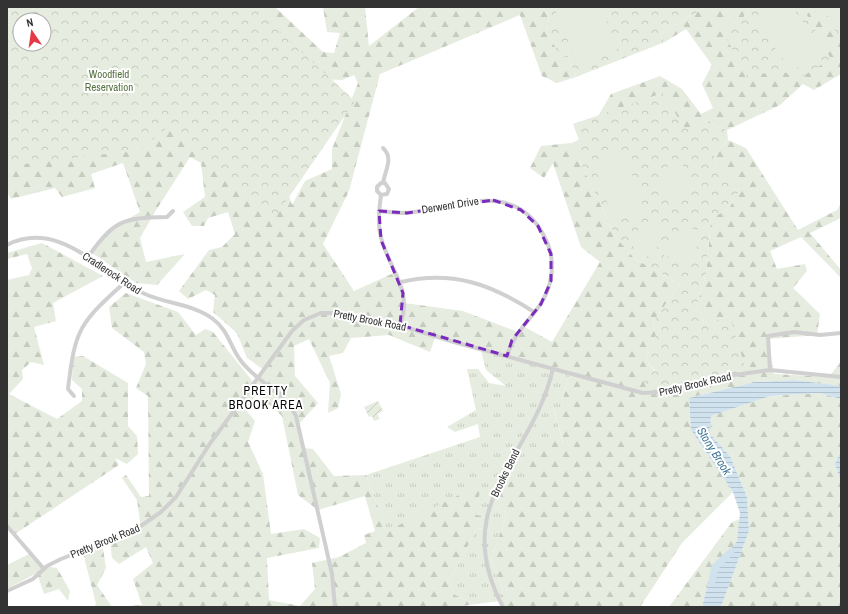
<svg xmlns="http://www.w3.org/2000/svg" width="848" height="614" viewBox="0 0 848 614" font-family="'Archivo Narrow',sans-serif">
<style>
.grass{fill:url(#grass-tufts)}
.forest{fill:url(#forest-firs);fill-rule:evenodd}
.park{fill:url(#park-crowns);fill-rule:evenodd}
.garden{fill:url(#garden-furrows)}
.pitch{fill:#e6ecdf}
.water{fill:url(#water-rules)}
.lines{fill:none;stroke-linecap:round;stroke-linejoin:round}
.river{stroke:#cfe2ee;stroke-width:7}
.minor{stroke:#d0d0d0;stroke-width:4}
.marked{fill:none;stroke:#7b2cbf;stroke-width:3;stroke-dasharray:8 5;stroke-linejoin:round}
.labels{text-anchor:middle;stroke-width:4;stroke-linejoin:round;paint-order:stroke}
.park-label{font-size:11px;fill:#56703f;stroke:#fff}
.street-label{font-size:11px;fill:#333;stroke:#fff}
.neighbourhood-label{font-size:12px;letter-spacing:1px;fill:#000;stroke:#fff}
.water-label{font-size:12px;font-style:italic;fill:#3f7597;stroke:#fff}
</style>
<defs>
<pattern id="grass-tufts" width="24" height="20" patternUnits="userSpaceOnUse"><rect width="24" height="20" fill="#e6ecdf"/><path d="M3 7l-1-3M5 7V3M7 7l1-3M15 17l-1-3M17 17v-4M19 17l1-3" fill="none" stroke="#c6cbc0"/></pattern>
<pattern id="forest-firs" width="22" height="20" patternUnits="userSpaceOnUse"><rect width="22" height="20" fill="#e6ecdf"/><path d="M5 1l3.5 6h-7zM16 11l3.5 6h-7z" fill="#c6cbc0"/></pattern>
<pattern id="park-crowns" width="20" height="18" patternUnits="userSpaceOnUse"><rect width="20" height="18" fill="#e6ecdf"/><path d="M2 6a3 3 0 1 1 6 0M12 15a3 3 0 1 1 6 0" fill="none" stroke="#c6cbc0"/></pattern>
<pattern id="garden-furrows" width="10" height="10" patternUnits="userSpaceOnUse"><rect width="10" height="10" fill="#e6ecdf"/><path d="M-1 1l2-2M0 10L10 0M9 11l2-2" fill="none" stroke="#c6cbc0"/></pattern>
<pattern id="water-rules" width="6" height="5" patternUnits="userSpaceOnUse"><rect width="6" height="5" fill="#cfe2ee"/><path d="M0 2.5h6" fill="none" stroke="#b2c2cd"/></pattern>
</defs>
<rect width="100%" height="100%" fill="#fff"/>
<polygon class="grass" points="480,347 570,371 561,407 554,409 563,444 531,481 490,504 507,513 491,560 503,590 499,601 477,604 455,595 449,582 477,528 485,529 487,517 387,531 366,475 480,437 478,424 455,432 447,427 476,410 467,369 478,369 489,383 506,386 486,370"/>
<g class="forest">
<path d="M7 7H275L323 52 334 53 340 33 327 32 323 7H365L369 46 419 7H543L549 17 547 32 568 56 576 77 557 83 542 76 520 15 380 74 349 191 323 244 354 291 396 272 404 303 463 311 518 332 523 326 552 342 600 262 581 247 553 163 544 178 530 168 541 146 571 143 616 237 635 259 680 284 653 322 656 335 646 359 655 372 647 393 730 316 704 323 697 304 706 274 711 218 729 209 714 156 728 140 746 148 798 230 837 210 841 204V218L810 233 841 270V278L801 237 770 251 777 269 805 264 807 271 793 288 820 314 817 335 768 339 774 374 829 377 841 361V387L795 380 756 382 689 398 691 430 733 492 682 543 640 607H502L499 601 503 590 491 560 507 513 490 504 500 479 531 481 526 466 539 438 563 443 554 408 561 407 570 371 436 335 430 352 389 335 351 338 343 353 329 356 341 394 338 408 328 413 330 383 309 339 294 346 295 376 318 403 298 425 303 448 313 449 334 476 366 475 387 531 481 484 476 515 487 517 486 529 477 528 449 582 455 595 477 604 456 607H95L96 604 82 549 102 542 106 568 97 585 112 607 142 605 133 579 153 563 146 547 119 564 112 558 110 540 141 528 137 500 122 478 126 475 141 497 149 496 148 396 136 388 146 364 144 352 112 328 109 307 126 293 178 312 196 335 205 329 213 332 254 383 264 370 247 358 237 333 213 312 215 295 206 290 188 299 179 291 209 250 222 247 235 234 228 212 208 218 204 226H192L183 212 205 197 201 163 190 157 155 212 140 238 146 262 185 254 157 285 136 283 92 253 108 231 140 212 123 163 91 174 95 188 62 197 55 188 11 199 7 192ZM20 20H44V44H20ZM354 75 358 83 332 149V169L305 181 292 205 282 172 318 79 342 80ZM257 393 282 416 298 495 318 510 365 496 375 531 364 535 366 543 339 557 312 563 315 589 300 606 269 600 267 558 319 548 320 538 304 529 271 534 263 474 248 442 255 421 246 410Z"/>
<polygon points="706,7 841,7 841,74 814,90 803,84 780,105 727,130 703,121 685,130 663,93 598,116 611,94 660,76 682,89 701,114 713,108 702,84 712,65 686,29 665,42 659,34"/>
<polygon points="42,243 103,276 53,303 56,321 34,327 44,365 31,362 22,370 23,379 9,394 57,419 82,401 82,389 72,380 73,357 83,356 128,383 128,426 137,436 138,454 127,464 115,458 119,465 15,534 7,526 7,280 29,275 32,268 27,254 7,259 7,253"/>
<polygon points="819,393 841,399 841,450 835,464 841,482 841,607 740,607 738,605 737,607 721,607 749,531 747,497 730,456 710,434 711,416 770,396"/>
<polygon points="740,519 737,541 709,579 702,607 669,607 732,522"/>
<polygon points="31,553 44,566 57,568 70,591 68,601 59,589 44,594 37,573 7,589 7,565"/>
</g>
<g class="park">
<path d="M7 7H253L355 101 276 216 169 126 140 150 7 166ZM20 20H44V44H20Z"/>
<polygon points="543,7 706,7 659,34 665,42 576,77 568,56 561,58 547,32 549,17"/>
<polygon points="747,7 841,7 841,41 827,15 810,10 807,15 831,59 798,79 779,69 748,78 724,34 730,18 741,24"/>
<polygon points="663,93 685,129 703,121 727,130 728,140 714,156 717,166 742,185 729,209 711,218 706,274 697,304 704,323 730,316 747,374 656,394 647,393 643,375 655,371 646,359 656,335 653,322 680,284 635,259 616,237 571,143 579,140 573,124"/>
</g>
<polygon class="garden" points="378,401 383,411 377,414 380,419 374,421 372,416 369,417 364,407"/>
<g class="pitch">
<polygon points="554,7 601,7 618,49 578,65"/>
<polygon points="769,7 792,7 823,49 792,72 754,18"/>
<polygon points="832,7 841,7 841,15 832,21 826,11"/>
<polygon points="624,151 645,211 614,222 593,162"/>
<path d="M675 163H682L692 190 668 199C653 188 658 168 675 163Z"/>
<path d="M655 223C666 238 657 257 639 259L628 235Z"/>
<path d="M689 228 701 230 693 263 664 256C665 241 675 230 689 228Z"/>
</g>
<g class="water">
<polygon points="795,380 840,386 841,399 819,393 770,396 711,416 710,434 730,456 747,497 749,531 721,607 702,607 709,579 737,541 740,513 733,492 691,430 689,398 755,382"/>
<polygon points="841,450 841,482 835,464"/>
</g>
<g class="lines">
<polyline class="river" points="712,581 715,567 731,552"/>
<g class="minor">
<path d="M383 183C385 170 394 158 383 148"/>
<path d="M381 195 377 191V187L381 183H385L389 189 387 194 381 195C379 210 377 226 382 241 391 272 413 290 400 325"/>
<path d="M379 211C388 212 397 213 406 213 454 208 515 178 544 236 553 252 554 271 548 289 539 315 516 326 507 356"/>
<path d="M7 245C60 218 101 274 145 294 167 304 193 304 213 319 229 331 230 347 241 361 257 382 284 392 296 416L332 574 335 607"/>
<path d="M87 258C115 220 121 218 167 217L173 211"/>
<path d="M401 282C452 270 491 284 534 312"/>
<polyline points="770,370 768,336 794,332 820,335 841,333"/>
<path d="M74 396 68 389C75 328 80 323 124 283"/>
<polyline points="7,526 44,569"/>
<polyline points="7,591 33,579 47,566 61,559 135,530 161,512 176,497 209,445 292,331 304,320 321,313 344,313 405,327 454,342 643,393 667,392 720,377 770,370 841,377"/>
<path d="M503 607C447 502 534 458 553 368"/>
</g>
</g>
<path class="marked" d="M493 200 521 210 538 226 551 254V281L541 304 512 340 507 356 400 325 403 293 381 240 379 211 407 213Z"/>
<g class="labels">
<g class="park-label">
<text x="109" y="78">Woodfield<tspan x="109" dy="13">Reservation</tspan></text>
</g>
<g class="street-label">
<text transform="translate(450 205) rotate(-9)" y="4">Derwent Drive</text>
<text transform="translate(112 273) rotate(33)" y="4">Cradlerock Road</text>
<text transform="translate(370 320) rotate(11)" y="4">Pretty Brook Road</text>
<text transform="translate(695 384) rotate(-13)" y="4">Pretty Brook Road</text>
<text transform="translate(505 473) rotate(-64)" y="4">Brooks Bend</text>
<text transform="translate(105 541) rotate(-22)" y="4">Pretty Brook Road</text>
</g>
<g class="neighbourhood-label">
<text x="266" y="395">PRETTY<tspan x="266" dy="14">BROOK AREA</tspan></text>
</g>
<g class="water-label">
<text transform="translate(714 451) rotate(58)" y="4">Stony Brook</text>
</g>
</g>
<rect width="848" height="614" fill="none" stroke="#333333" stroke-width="16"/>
<g transform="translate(32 32) rotate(347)"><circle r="19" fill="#ffffff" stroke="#adadad"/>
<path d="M0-3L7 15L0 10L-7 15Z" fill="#e63946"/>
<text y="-6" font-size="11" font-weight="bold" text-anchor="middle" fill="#333333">N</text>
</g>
</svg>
